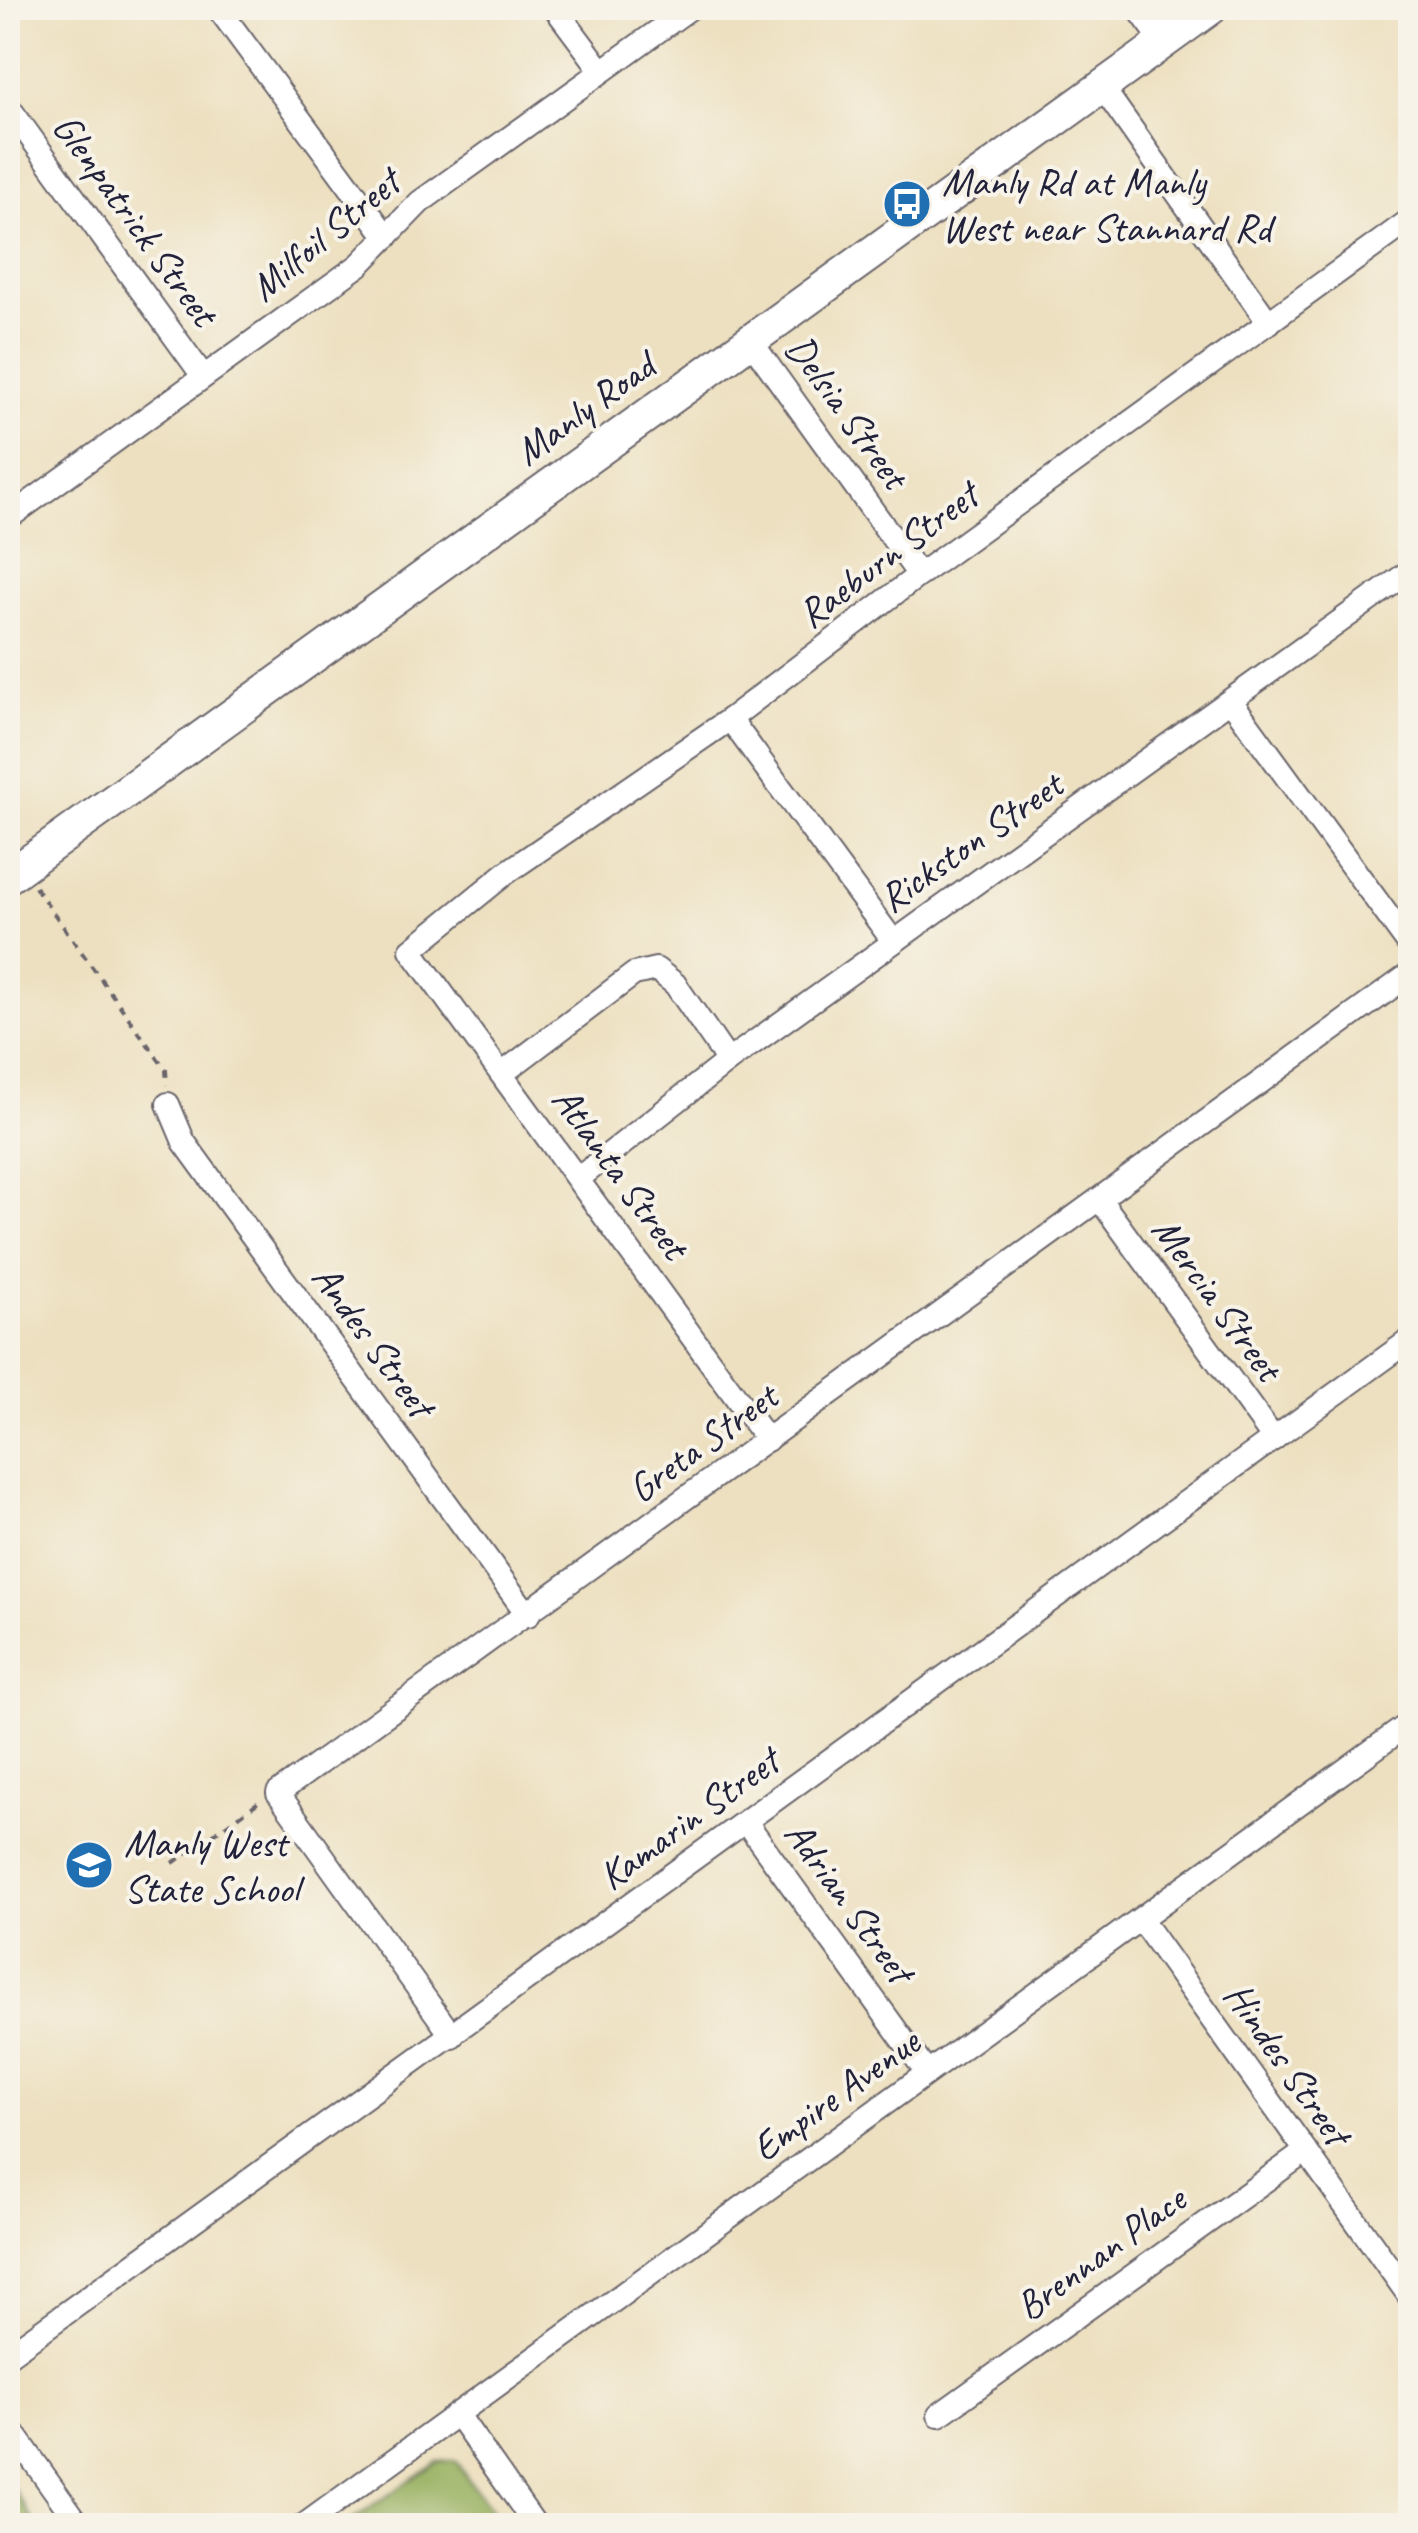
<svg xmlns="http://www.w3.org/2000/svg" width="1418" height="2533" viewBox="0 0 1418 2533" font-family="Caveat,sans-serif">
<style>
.forest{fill:#9ab263;stroke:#5e6a4f;stroke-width:2.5}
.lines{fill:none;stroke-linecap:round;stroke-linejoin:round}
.street-casing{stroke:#69646a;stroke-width:26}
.secondary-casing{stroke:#69646a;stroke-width:36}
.path{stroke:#69646a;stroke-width:4;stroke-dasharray:8 8;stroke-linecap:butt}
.street{stroke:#fff;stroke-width:22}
.secondary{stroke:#fff;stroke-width:32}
.labels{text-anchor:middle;stroke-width:8;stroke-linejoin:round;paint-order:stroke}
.poi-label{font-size:40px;fill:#22223b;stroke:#f7f3e8;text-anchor:start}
.street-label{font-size:40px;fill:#22223b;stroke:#f7f3e8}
</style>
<rect width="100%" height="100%" fill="#f7f3e8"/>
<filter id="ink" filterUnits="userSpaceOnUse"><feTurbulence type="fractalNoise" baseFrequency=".01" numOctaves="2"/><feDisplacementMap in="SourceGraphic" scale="20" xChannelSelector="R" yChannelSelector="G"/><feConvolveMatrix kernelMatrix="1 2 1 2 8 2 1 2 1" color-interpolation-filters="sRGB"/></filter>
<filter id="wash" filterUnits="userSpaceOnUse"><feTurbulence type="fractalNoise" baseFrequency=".0048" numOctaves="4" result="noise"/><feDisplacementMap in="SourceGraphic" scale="40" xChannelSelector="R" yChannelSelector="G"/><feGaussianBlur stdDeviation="2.25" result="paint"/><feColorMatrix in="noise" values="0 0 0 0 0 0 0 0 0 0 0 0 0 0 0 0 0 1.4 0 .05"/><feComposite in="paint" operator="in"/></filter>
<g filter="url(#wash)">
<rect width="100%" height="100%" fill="#ede0c0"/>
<g class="forest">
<polygon points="455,2461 502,2525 346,2525 436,2462"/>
<polygon points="8,2481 37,2525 8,2525"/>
</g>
</g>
<g filter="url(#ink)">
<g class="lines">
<g class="street-casing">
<g id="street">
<polyline points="218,8 387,237"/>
<polyline points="555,8 602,71"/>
<polyline points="1102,87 1269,323"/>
<polyline points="8,106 203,376"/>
<polyline points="750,340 919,575"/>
<polyline points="8,518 359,265 420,202 690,8"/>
<polyline points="1231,701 1410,946"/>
<polyline points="730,719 893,941"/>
<polyline points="503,1073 634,974 656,969 675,984 728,1061"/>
<polyline points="168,1104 184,1142 528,1615"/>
<polyline points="579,1178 728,1061 1410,571"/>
<polyline points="1101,1201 1274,1439"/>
<polyline points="767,1440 411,950 506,873 730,719 919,575 1410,220"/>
<polyline points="746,1822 927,2073"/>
<polyline points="1141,1920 1410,2297"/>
<polyline points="452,2036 278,1793 1410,974"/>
<polyline points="8,2355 1410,1340"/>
<polyline points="458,2415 536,2526"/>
<polyline points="939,2415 1305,2152"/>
<polyline points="8,2425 80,2526"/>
<polyline points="303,2526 1410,1723"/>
</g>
</g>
<g class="secondary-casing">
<g id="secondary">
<polyline points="1144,8 1167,39"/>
<polyline points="8,877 1211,8"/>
</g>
</g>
<g class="path">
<polyline points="35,887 166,1070 167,1085"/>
<polyline points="173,1863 260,1801"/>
</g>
<use href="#street" class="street"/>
<use href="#secondary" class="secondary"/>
</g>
</g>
<defs>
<g id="bus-disc" transform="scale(2.5)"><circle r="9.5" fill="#1f6fb2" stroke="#f7f3e8"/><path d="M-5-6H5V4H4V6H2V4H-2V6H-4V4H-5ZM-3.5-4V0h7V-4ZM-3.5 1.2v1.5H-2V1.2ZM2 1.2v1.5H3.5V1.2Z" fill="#fff"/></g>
<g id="school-disc" transform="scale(2.5)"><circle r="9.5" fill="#1f6fb2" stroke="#f7f3e8"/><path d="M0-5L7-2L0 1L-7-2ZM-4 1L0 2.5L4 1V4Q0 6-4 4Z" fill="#fff"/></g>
</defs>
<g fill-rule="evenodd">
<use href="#bus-disc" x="907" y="204"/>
<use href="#school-disc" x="89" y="1865"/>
</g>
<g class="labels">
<g class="poi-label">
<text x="942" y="195">Manly Rd at Manly<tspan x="942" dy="46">West near Stannard Rd</tspan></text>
<text x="124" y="1856">Manly West<tspan x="124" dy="46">State School</tspan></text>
</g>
<g class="street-label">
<text transform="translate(136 219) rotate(54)" y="14">Glenpatrick Street</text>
<text transform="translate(324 234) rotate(-40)" y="14">Milfoil Street</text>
<text transform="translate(584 408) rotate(-36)" y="14">Manly Road</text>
<text transform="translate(848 411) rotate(54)" y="14">Delsia Street</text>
<text transform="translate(887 554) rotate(-37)" y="14">Raeburn Street</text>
<text transform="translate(970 841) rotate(-35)" y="14">Rickston Street</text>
<text transform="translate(621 1172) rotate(54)" y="14">Atlanta Street</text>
<text transform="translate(1218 1298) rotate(54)" y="14">Mercia Street</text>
<text transform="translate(374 1340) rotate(54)" y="14">Andes Street</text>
<text transform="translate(702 1442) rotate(-36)" y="14">Greta Street</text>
<text transform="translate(688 1818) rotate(-36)" y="14">Kamarin Street</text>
<text transform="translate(850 1901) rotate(54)" y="14">Adrian Street</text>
<text transform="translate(1288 2063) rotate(55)" y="14">Hindes Street</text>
<text transform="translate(835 2094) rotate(-36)" y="14">Empire Avenue</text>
<text transform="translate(1100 2252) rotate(-36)" y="14">Brennan Place</text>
</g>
</g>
<rect width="1418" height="2533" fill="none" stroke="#f7f3e8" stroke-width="40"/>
</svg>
